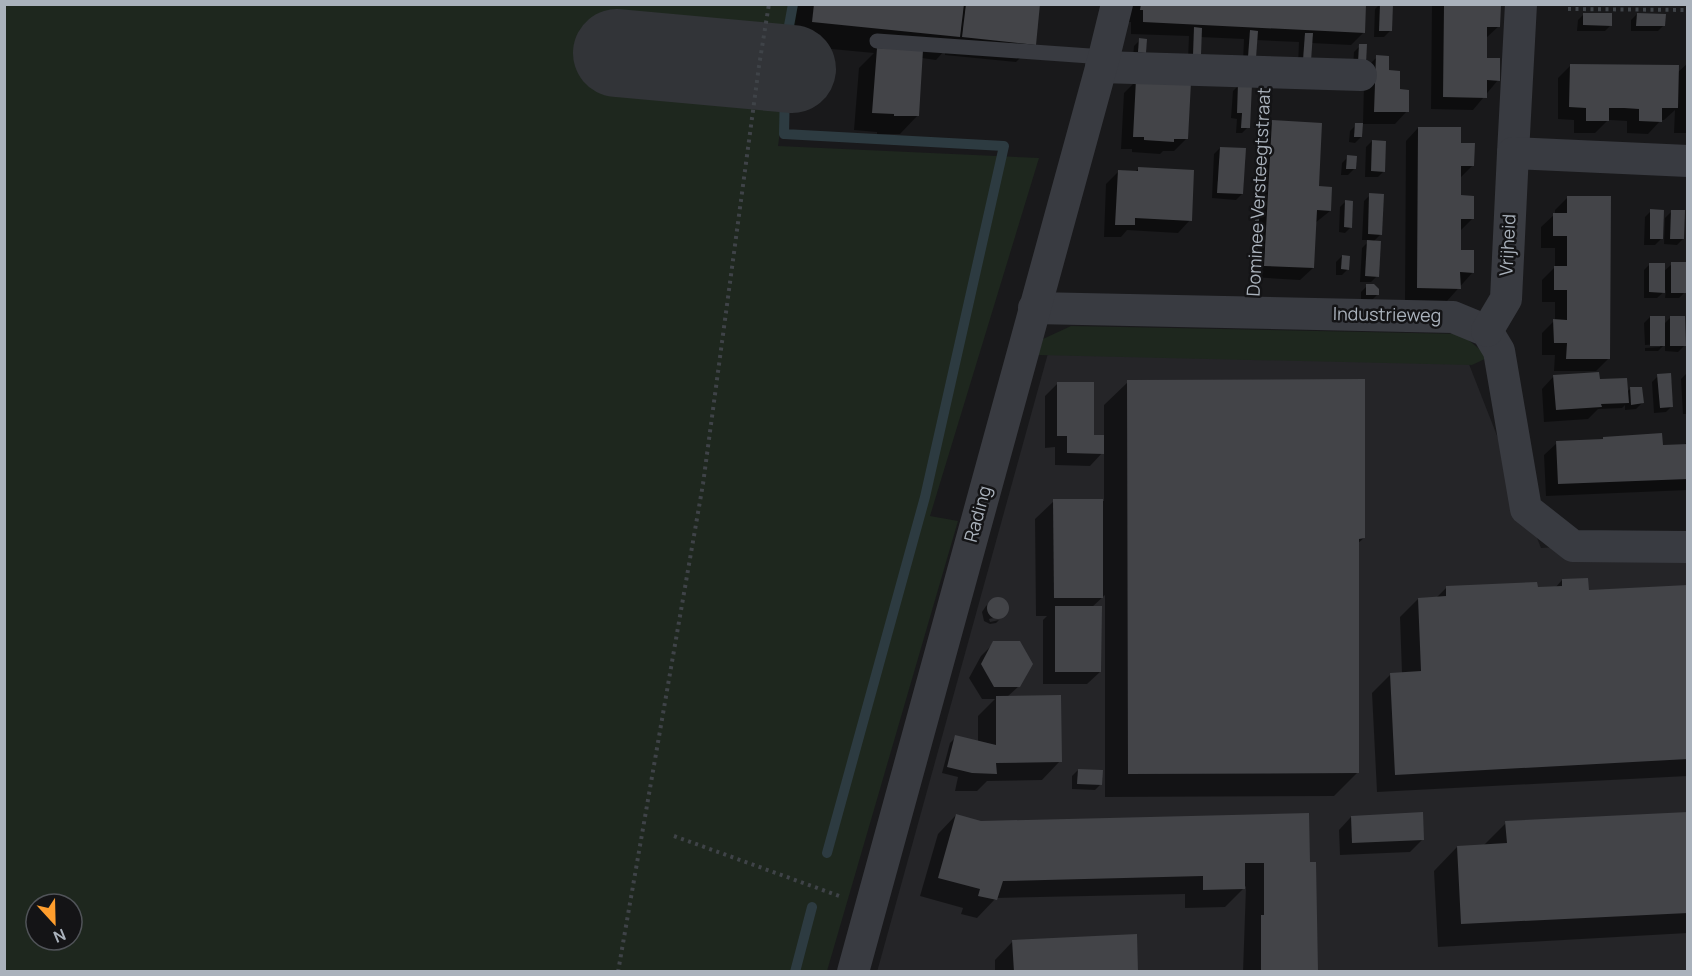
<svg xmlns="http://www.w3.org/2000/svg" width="1692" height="976" viewBox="0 0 1692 976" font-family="Manrope,sans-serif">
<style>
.built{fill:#252528}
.green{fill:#1e271e;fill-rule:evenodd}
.shadow{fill:#0007}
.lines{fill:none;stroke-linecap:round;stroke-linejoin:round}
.stream{stroke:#2d3b41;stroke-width:10}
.taxiway{stroke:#323438;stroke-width:88}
.building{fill:#434448}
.path{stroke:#3f4348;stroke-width:4;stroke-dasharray:3 4.5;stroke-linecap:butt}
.service{stroke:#393b41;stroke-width:15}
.minor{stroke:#393b41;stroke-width:32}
.labels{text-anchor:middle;stroke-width:5;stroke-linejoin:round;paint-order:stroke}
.street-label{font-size:18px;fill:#aab2bc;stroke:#141416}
</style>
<rect width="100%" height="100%" fill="#19191b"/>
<polygon class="built" points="1050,346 1465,354 1541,548 1687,539 1687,971 877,972"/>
<g class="green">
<path d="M5 4 798 5 778 146 1039 158 930 516 958 521 827 971H5ZM36 904H72V940H36Z"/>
<polygon points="1071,326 1461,334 1489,357 1472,365 1038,355 1043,339"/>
</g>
<g class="shadow">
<polygon points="794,4 1038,4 1034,44 1016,62 945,55 945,50 936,60 922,58 918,115 900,134 877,134 877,132 854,130 859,68 874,53 789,45"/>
<polygon points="1129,4 1365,4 1364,32 1351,45 1311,43 1309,60 1298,66 1299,42 1256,40 1255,58 1243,63 1244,39 1200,37 1200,55 1188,60 1189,36 1131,34 1131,22 1128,22"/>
<polygon points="1380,4 1392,4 1390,31 1384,37 1374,37 1375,9"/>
<polygon points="1432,4 1485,4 1499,26 1486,38 1485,59 1498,80 1473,110 1431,109"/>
<polygon points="1584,14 1611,25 1605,31 1577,31 1578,20"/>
<polygon points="1637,14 1664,25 1658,31 1631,31 1631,20"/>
<polygon points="1140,40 1145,52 1133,58 1134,46"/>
<polygon points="1360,46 1366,46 1353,69 1354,52"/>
<polygon points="1377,57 1398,91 1407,111 1395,124 1363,124 1364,84 1370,77 1371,63"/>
<polygon points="1688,63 1688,133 1674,133 1675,110 1664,120 1661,120 1648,134 1627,133 1627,121 1611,120 1608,120 1595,133 1574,133 1574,120 1558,119 1558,78 1571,65 1677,73"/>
<polygon points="1136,81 1186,139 1174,151 1163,151 1160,154 1132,152 1132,149 1121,149 1124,93"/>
<polygon points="1239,85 1248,127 1242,133 1236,133 1237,119 1231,118 1233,91"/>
<polygon points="1272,122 1317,188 1330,211 1315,223 1313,268 1300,280 1252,277 1260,134"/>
<polygon points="1356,125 1361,137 1355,143 1349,142 1350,131"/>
<polygon points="1418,128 1460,145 1473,165 1460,178 1459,197 1473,218 1459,232 1459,251 1473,272 1447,301 1405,300 1406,141"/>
<polygon points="1372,141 1384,171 1378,177 1365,177 1366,147"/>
<polygon points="1220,148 1242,194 1236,200 1212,198 1214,154"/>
<polygon points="1348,157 1354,169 1348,175 1341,175 1342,163"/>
<polygon points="1138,169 1190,220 1178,233 1127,230 1121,237 1104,237 1106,184 1118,172 1134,173"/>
<polygon points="1370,195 1381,234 1373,242 1377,276 1371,282 1360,282 1362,248 1370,240 1362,240 1364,201"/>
<polygon points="1568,197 1609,358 1596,371 1554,371 1555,355 1542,355 1542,333 1555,320 1555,302 1542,302 1542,280 1555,267 1555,248 1541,248 1541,227 1555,214 1555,210"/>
<polygon points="1346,201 1351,227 1345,233 1339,232 1340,207"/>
<polygon points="1651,211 1661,239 1655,245 1644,245 1645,217"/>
<polygon points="1671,212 1683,239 1677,245 1664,244 1665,218"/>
<polygon points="1342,256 1348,269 1342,275 1336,275 1336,262"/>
<polygon points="1650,264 1663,272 1672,264 1685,292 1679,298 1665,298 1666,290 1657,298 1644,298 1644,270"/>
<polygon points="1367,286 1377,295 1371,301 1361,301 1361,292"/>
<polygon points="1650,317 1663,325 1671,317 1684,346 1678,352 1665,351 1665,344 1658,351 1645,351 1645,348 1660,347 1660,344 1645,345 1644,323"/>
<polygon points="1687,373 1688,414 1683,414 1681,379"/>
<polygon points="1554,376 1598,383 1627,392 1630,389 1642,403 1636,409 1625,410 1625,405 1622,408 1598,409 1588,419 1544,422 1542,389"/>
<polygon points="1658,376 1672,406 1666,412 1654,413 1652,382"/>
<polygon points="1128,382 1364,538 1357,544 1358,772 1334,796 1105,797 1105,595 1091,608 1100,672 1087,684 1043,684 1043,620 1047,616 1036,616 1035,519 1054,501 1104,501 1104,451 1090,466 1055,465 1055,447 1045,448 1045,396 1058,383 1092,436 1104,436 1104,405"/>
<polygon points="1603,439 1661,447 1683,446 1688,441 1688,490 1546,496 1544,455 1557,443 1601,441"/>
<polygon points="1562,580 1588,592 1688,587 1688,776 1377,792 1372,693 1390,675 1402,674 1400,617 1418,599 1436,598 1446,588 1536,589 1555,588"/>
<polygon points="1001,599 1006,604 1007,611 1003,616 989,619 990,622 999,620 996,623 990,624 984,621 982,612 986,606 992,600"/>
<polygon points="994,643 1019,686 1007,697 1060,761 1042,780 987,781 977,791 955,791 958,777 942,773 950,743 956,737 978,743 978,716 995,699 982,699 969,678 981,656"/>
<polygon points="1078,770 1101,784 1095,790 1072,789 1072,776"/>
<polygon points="1688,814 1688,933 1438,947 1434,871 1457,847 1483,846 1506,823"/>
<polygon points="956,815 980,822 1308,863 1317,972 1243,972 1246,886 1225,907 1185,908 1185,894 996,898 977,918 961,914 963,908 920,896 938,834"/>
<polygon points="1351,817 1422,840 1410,852 1340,855 1339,830"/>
<polygon points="1013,941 1137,972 995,972 995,960"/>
</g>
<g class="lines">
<g class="stream">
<polyline points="793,4 786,42 784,134 1004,146 925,497 827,853"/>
<polyline points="795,972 812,907"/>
</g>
<polyline class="taxiway" points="617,53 792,69"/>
</g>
<g class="building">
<polygon points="814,4 964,4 960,37 812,22"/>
<polygon points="966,4 1040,4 1036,45 962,37"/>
<polygon points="1141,4 1366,4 1365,33 1143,22 1143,10 1140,10"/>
<polygon points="1380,4 1393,4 1392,31 1379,31"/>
<polygon points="1444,5 1501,5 1500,27 1487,27 1487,58 1500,58 1500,81 1487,80 1487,98 1443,97"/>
<polygon points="1583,13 1612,13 1612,26 1583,25"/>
<polygon points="1637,13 1666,14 1665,26 1636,26"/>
<polygon points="1194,27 1202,28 1201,55 1193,55"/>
<polygon points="1250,30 1258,31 1256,58 1248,57"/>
<polygon points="1305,33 1313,33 1311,61 1303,60"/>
<polygon points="1139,38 1147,39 1146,53 1138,52"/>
<polygon points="1359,44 1367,44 1366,64 1358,63"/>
<polygon points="877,48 923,50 919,116 894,116 894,114 872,113"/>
<polygon points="1376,55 1389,56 1389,70 1400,71 1400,89 1409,90 1409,112 1374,112"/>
<polygon points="1570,64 1679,65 1678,108 1662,108 1662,122 1639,121 1639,109 1624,108 1609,108 1609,121 1586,121 1586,108 1569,107"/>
<polygon points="1136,79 1191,82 1188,139 1174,139 1174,142 1144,140 1144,137 1133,137"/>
<polygon points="1238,83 1252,84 1250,128 1241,128 1242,113 1237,113"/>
<polygon points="1272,120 1322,123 1319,186 1332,187 1331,211 1317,210 1314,268 1264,266"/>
<polygon points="1355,123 1363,123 1362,137 1354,137"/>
<polygon points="1418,127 1461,127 1461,143 1475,143 1474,166 1461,166 1461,195 1474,196 1474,219 1461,219 1461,250 1474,250 1474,273 1460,272 1461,289 1417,288"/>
<polygon points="1372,140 1386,141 1385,172 1371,171"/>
<polygon points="1220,147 1246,148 1243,194 1217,193"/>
<polygon points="1347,155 1357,156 1356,169 1346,169"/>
<polygon points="1138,167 1194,170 1192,221 1135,218 1135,225 1115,225 1118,170 1138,171"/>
<polygon points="1369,193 1384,194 1382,235 1368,234"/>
<polygon points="1567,196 1611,196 1610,359 1566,359 1567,343 1554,343 1553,319 1567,320 1567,290 1554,290 1554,266 1567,266 1567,236 1553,236 1553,213 1567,213"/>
<polygon points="1345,200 1353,201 1352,228 1344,227"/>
<polygon points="1650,209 1664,210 1663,239 1650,239"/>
<polygon points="1671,210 1685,210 1684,239 1670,239"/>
<polygon points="1367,240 1381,241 1379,277 1365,276"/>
<polygon points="1342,255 1350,256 1349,270 1341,269"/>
<polygon points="1671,262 1686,262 1687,293 1671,293"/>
<polygon points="1649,263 1665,263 1665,293 1649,292"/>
<polygon points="1366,284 1374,284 1379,289 1379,295 1366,295"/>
<rect x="1650" y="316" width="15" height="30"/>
<polygon points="1670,316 1685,316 1686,346 1670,346"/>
<polygon points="1599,372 1600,379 1627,378 1629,403 1601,404 1602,407 1556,410 1553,375"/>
<polygon points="1671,373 1673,407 1660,408 1657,374"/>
<polygon points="1365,379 1365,538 1359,539 1359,773 1128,774 1127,380"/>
<polygon points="1057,382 1094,382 1094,435 1104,435 1104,454 1067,453 1067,436 1057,436"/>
<polygon points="1630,387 1642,387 1644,403 1631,405"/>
<polygon points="1662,433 1663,445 1688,444 1688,479 1558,484 1556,441 1603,439 1603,437"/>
<polygon points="1053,499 1103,499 1103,598 1054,598"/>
<polygon points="1588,578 1589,590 1688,585 1688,759 1395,775 1390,673 1421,671 1418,598 1446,596 1446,586 1537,582 1538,587 1562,586 1562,579"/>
<circle cx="998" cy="608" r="11"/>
<polygon points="1055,606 1102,606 1101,672 1055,672"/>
<polygon points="993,641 1020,641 1033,664 1020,687 994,687 981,664"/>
<polygon points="1061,695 1062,762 996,763 997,774 972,773 947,767 955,735 996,745 996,696"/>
<polygon points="1078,769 1103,770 1102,785 1077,784"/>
<polygon points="1423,812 1424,840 1352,843 1351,816"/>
<polygon points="1688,812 1688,913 1461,924 1457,846 1507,843 1505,821"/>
<polygon points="1309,813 1310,862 1316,862 1318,972 1261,972 1261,915 1264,915 1264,863 1245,863 1245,889 1203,890 1203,876 1003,881 997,900 978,896 980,889 938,878 956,814 981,821"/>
<polygon points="1137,934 1138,972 1014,972 1012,940"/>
</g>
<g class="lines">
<g class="path">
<polyline points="1568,9 1688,10"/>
<polyline points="1254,281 1263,102"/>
<polyline points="674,836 842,897"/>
<polyline points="618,972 703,484 759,66 769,4"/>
</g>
<polyline class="service" points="877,41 1104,57"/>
<g class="minor">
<polyline points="1101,67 1361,75"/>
<polyline points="1513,153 1521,4"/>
<polyline points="1034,308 1453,317 1487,331 1499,351 1526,509 1573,546 1688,547"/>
<polyline points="1487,331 1506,299 1513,153 1688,161"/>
<polyline points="853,972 1104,57 1117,4"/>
</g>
</g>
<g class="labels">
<g class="street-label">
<text transform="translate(1259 192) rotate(-87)" y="6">Dominee Versteegtstraat</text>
<text transform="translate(1508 245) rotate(-87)" y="6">Vrijheid</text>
<text transform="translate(1387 315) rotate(1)" y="6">Industrieweg</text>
<text transform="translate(978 514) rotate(-75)" y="6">Rading</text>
</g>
</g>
<rect width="1692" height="976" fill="none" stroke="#aab2bc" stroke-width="12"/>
<g transform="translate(54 922) rotate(158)"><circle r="28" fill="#141416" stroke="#505358" stroke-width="1.5"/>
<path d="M0-4.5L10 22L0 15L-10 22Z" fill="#ff9e2d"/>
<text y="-9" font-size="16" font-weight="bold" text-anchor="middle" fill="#aab2bc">N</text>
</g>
</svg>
